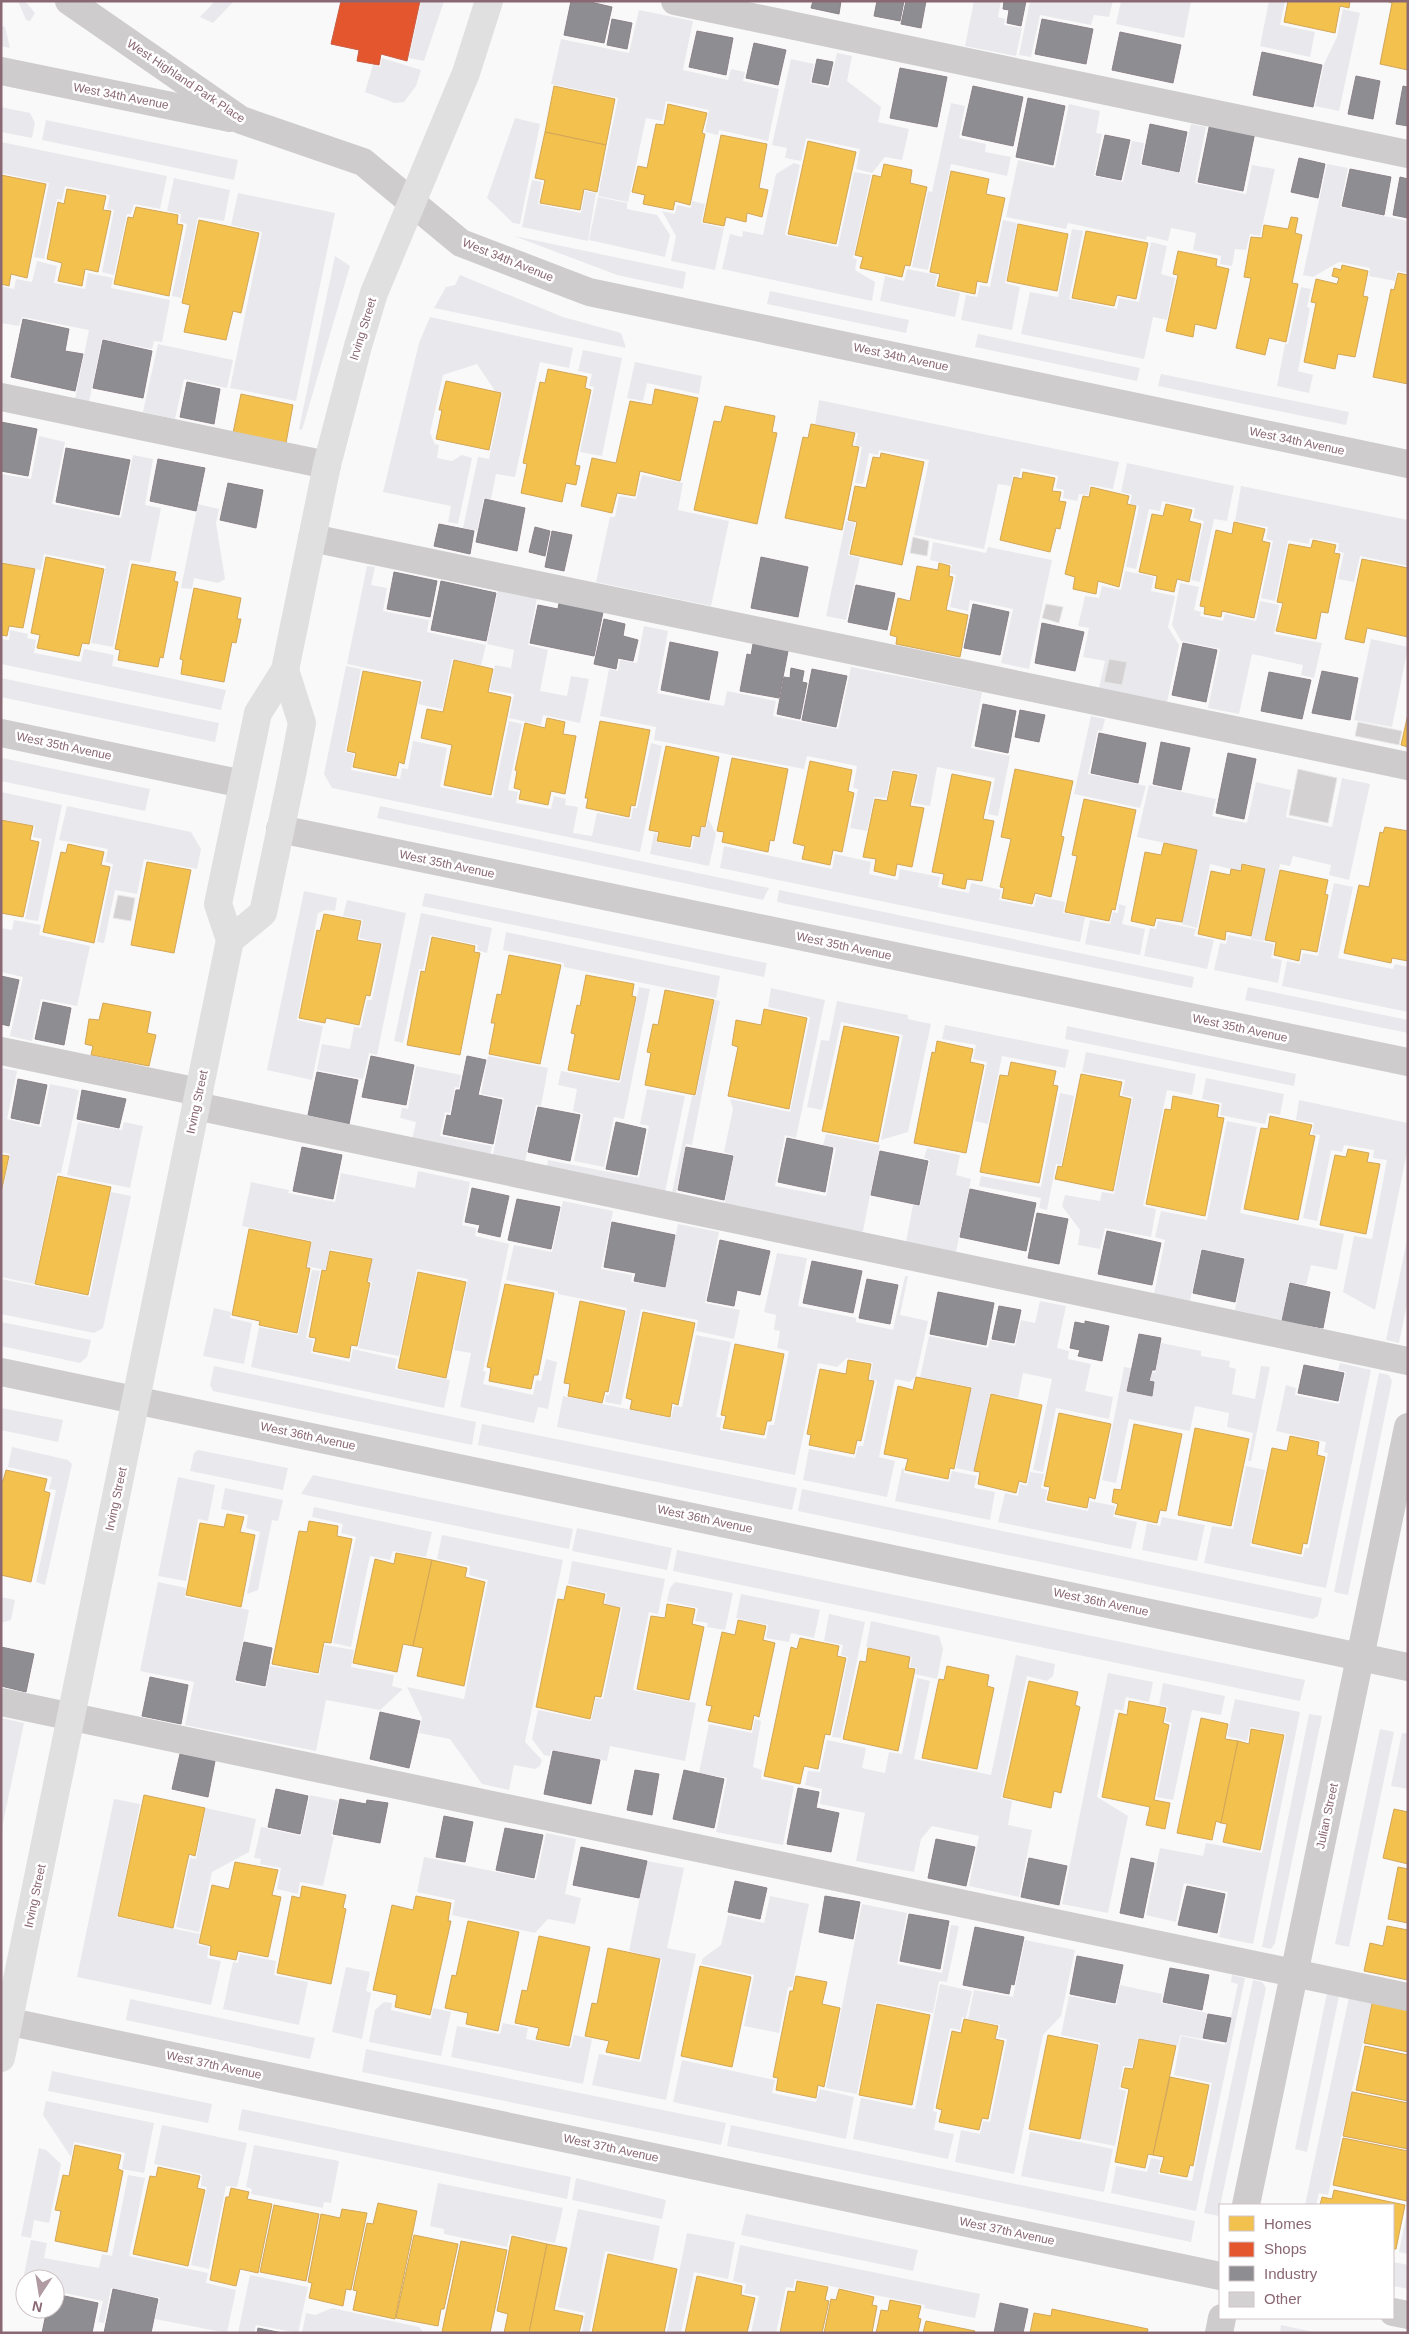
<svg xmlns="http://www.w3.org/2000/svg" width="1409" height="2334" viewBox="0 0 1409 2334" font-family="Arial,sans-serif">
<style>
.green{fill:#e9e9ed}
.homes{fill:#f2c14e;stroke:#d3a659}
.shops{fill:#e4572e;stroke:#c95c43}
.industry{fill:#8d8d92;stroke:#8c8289}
.building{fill:#d4d1d2;stroke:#e8e8e8}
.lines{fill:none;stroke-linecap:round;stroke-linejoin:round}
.minor{stroke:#cecccd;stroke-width:28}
.major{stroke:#e1e0e0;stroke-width:28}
.labels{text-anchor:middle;stroke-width:5;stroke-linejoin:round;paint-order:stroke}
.street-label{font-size:12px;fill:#8a6873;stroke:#fff}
</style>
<rect width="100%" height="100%" fill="#f9f9f9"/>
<g class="green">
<polygon points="18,1 25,1 35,13 30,21 26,20"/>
<polygon points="215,1 234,1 213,23 200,17"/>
<polygon points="421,1 444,1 424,61 409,58"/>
<polygon points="974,1 1001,1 998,17 1005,19 1004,25 1022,28 1016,56 965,46"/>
<polygon points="1030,1 1113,1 1109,17 1094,15 1091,25 1040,15 1031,57 1019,55"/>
<polygon points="1121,1 1191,1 1184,38 1116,24"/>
<polygon points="1269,1 1285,1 1280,25 1315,32 1310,57 1260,46"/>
<polygon points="1343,9 1360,13 1339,111 1315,106 1324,64 1337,37"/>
<polygon points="639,10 693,21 683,70 728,80 731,69 745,72 743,81 779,89 768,141 719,130 718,135 705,132 709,110 666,101 662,121 646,118 628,202 598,196 618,98 551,84 561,39 629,53"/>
<polygon points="1,26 5,27 10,48 1,46"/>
<polygon points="837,53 852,56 847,81 881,107 878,122 909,129 902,160 885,157 872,173 856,169 860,149 806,138 801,161 785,158 787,148 772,145 791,59 814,64 810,83 829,88"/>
<polygon points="382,58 421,70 416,86 404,102 395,103 365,92 373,65 380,67"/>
<polygon points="951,103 965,106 959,138 986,144 985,152 1011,157 1007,176 951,164 928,270 912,267 928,191 932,192"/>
<polygon points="1069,104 1100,111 1096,133 1102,134 1094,176 1123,182 1132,141 1144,143 1140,165 1180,173 1191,124 1206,127 1195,183 1246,194 1252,165 1275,169 1260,236 1250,234 1246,250 1235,249 1232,266 1220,264 1221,256 1193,250 1196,233 1171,228 1168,241 1147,236 1146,240 1068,223 1066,229 1006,217 1018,160 1055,168"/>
<polygon points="1,107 30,113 35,123 32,138 1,132"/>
<polygon points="515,118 540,124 520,224 513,223 487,198"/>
<polygon points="46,120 238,160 234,180 42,140"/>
<polygon points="1,142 167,176 160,209 134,204 131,214 127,214 114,275 102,272 114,210 107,209 110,195 65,186 62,200 57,199 44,259 34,257 49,183 1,173"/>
<polygon points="794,163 800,165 785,235 838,247 854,172 871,175 853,258 857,259 855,270 875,282 872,301 722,269 730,234 742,237 743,231 763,235 776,174"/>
<polygon points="1327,164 1348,168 1340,207 1408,221 1408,273 1397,271 1395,281 1369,276 1370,268 1339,262 1313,277 1303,275"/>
<polygon points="174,178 230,190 224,221 198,217 181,298 172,296 187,224 180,222 181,214 167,211"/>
<polygon points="532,180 542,182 538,204 581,213 585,191 596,193 588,241 522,227"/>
<polygon points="238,193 335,213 296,401 230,388 262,232 231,225"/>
<polygon points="598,197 627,203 627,209 657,215 670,235 665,257 589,240"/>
<polygon points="692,201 705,204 701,223 724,228 715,270 671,261 676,236 662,211 675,214 677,205 691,208"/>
<polygon points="1003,220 1017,223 1005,283 1020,287 1012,330 961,320 966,295 977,297 980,285 990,287"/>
<polygon points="1072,229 1083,231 1069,299 1117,309 1119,298 1139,302 1151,242 1167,246 1161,274 1175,278 1167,320 1153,317 1144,359 1021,334 1030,292 1058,297"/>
<polygon points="514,236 686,272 683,289 617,275"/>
<polygon points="335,256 350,266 302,430 299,429"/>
<polygon points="37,261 57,266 54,283 85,289 88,273 113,278 111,288 170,300 162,342 154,341 152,349 102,339 89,402 75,399 89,330 22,317 19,326 1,323 1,286 14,289 16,279 32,282"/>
<polygon points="907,269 937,275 935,287 960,293 955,317 880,301 885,276 904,281"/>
<polygon points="460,275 563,317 621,333 626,348 434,308 446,287 455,285"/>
<polygon points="1301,287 1311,289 1307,307 1310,308 1298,371 1313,375 1309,393 1277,386 1285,344 1288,344"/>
<polygon points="770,291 909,320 906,333 767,304"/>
<polygon points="430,317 573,348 569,368 540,362 515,477 496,474 491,499 484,498 477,531 463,528 478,457 489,459 503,393 495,391 477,364 443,375 430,433 435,444 439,445 437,458 452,461 462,455 472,458 458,524 448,522 451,506 383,492 419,343"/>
<polygon points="978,334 1140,368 1137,381 975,347"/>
<polygon points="158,344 233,360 227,388 184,379 175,419 143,412"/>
<polygon points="583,350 622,358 602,456 580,452 594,387 589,386 592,374 578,371"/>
<polygon points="635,362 702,376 699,394 647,383 643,401 627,398"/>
<polygon points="1161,374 1349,412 1346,425 1158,386"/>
<polygon points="819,400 1119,462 1113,489 1090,485 1088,495 1079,494 1077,501 1063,498 1064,490 1056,488 1058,476 1021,468 1019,477 1013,475 1011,486 998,484 984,549 914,535 929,460 879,450 878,455 869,453 863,484 855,483 862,447 855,445 858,433 815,425"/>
<polygon points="39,436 65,442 52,504 121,518 133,455 153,459 145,505 161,508 150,563 130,560 113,647 91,643 106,566 44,554 41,570 1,562 1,474 31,479"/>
<polygon points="1127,463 1234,486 1227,521 1214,519 1200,582 1191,580 1204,521 1193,518 1195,508 1162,501 1160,511 1149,509 1136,569 1126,567 1139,506 1130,504 1132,495 1121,492"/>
<polygon points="642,475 683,483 678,510 729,521 711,606 596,582 610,517 615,517 619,496 636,499"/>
<polygon points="1241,486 1408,520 1408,566 1360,556 1354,582 1338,579 1344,553 1338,551 1339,543 1310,538 1309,544 1288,540 1275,601 1261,598 1273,541 1266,539 1268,527 1235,521"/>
<polygon points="198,504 219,509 216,523 225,579 218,583 194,578 192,589 181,588"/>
<polygon points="846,521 855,523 848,555 860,558 846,620 826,616"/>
<polygon points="933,542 986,553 988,547 1052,560 1029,669 1001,663 1013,609 970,600 968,611 950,607 956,575 950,573 952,565 930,560"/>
<polygon points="367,566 375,567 371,585 387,588 383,611 429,620 427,632 486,645 481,665 452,659 442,709 418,704 423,680 347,664"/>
<polygon points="1125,571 1154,577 1151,591 1175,596 1168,627 1179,645 1167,702 1099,688 1105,661 1083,657 1089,628 1078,626 1085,596 1099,598 1102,586 1121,590"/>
<polygon points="1180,583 1199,587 1194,610 1201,612 1200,616 1223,621 1225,614 1256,621 1260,601 1279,605 1274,634 1322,643 1314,678 1301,675 1303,665 1252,654 1239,714 1208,708 1220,649 1181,641 1172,625"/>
<polygon points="498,590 537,598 528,645 548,650 540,691 567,696 571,676 589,679 580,723 543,715 541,725 509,718 514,694 490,690 495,665 511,668 514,650 487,644"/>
<polygon points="644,626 668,631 657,693 724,706 727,691 776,701 773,716 838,729 851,667 982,692 971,748 1010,756 998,816 988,814 995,778 937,767 930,806 913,803 919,774 892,769 886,798 874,797 867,831 850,828 858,789 853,788 857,766 807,756 804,769 654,740 656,727 600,716 609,669 618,671 620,660 637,663"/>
<polygon points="10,630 28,634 27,638 36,640 34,653 81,662 84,649 114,655 112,666 226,690 221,710 1,664 1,639 9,640"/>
<polygon points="1371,639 1408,647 1392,727 1354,720"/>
<polygon points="346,666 361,669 345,752 354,754 351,770 400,779 402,768 408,769 413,741 447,748 440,787 493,798 509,721 522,724 508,790 518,792 516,803 551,809 554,796 566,799 565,805 578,807 573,833 592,836 597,813 631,819 633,808 637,808 651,743 662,746 640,852 332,788 324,774"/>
<polygon points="1,678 219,723 215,742 1,697"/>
<polygon points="1091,716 1105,719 1102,731 1098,730 1088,774 1146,786 1140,808 1074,794"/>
<polygon points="2,758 150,789 145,811 1,781"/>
<polygon points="1342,778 1370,784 1349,880 1329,875 1331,865 1293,856 1290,866 1280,864 1264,941 1251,939 1265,868 1242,863 1240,871 1210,864 1197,928 1182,924 1197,850 1137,837 1149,785 1216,799 1212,816 1247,823 1256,782 1291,790 1286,817 1332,827"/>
<polygon points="1,792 62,805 38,921 25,919 42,839 33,837 35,826 1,819"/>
<polygon points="67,806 191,832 201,849 197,869 144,859 137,894 115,890 104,943 97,942 113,864 105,862 108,849 59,840"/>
<polygon points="380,806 769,888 763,900 377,818"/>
<polygon points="708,818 716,834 709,866 650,854 654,833 657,834 656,842 692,849 694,837 699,838 702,827 706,828"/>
<polygon points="724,846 832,869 835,854 871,862 869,874 898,880 900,869 940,877 938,887 969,893 971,883 1001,890 999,900 1034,907 1037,896 1065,902 1063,913 1085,917 1080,942 720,868"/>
<polygon points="1334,883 1353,887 1338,958 1393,969 1395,964 1408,967 1408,1012 1282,986 1287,961 1300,964 1303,953 1318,956"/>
<polygon points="779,890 1194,977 1192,988 777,902"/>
<polygon points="304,891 337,898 335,911 326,910 318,913 297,1020 323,1026 312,1080 267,1070"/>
<polygon points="425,893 767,963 764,977 422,906"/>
<polygon points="347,900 406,913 377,1055 369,1053 363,1079 317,1070 322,1044 350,1049 354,1027 361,1028 367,1000 372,1000 383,944 359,938 363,920 343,916"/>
<polygon points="1119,904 1126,906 1122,924 1145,929 1140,955 1085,944 1090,920 1110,924 1113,912 1118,913"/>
<polygon points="421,913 492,928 487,953 477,950 478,945 430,935 423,969 419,969 403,1043 394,1041"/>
<polygon points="14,920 41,925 39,935 90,946 77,1006 41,999 32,1041 10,1036 23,977 1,972 1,928 12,930"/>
<polygon points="1158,921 1196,929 1194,936 1214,940 1207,969 1144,956 1150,928 1156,929"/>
<polygon points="506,932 720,976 716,998 564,967 564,963 503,950"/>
<polygon points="1228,935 1274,944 1271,958 1282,960 1278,983 1214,970 1220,943 1226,944"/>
<polygon points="639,987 650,989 624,1119 614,1117 604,1167 574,1161 583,1114 573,1111 577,1089 558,1085 561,1071 620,1083"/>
<polygon points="1248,987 1408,1020 1408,1033 1245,1000"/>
<polygon points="771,988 825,1000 796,1138 785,1135 775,1186 826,1196 836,1148 823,1145 826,1134 880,1145 863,1231 857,1234 724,1206 734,1155 724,1152 733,1109 730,1099 790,1112 810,1017 768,1007"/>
<polygon points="715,1000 720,1001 692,1145 686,1144 676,1193 672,1192 692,1096 696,1096"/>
<polygon points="837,1001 908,1015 908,1019 931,1024 908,1132 881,1140 903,1035 841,1022 822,1110 807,1107 821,1040 829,1041"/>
<polygon points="945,1025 1069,1050 1065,1068 1002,1056 988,1124 975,1121 987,1062 973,1059 976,1045 942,1039"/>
<polygon points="1067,1026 1296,1074 1294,1086 1065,1039"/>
<polygon points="1086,1052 1196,1074 1192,1095 1167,1090 1143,1206 1156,1209 1151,1237 1105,1228 1100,1249 1078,1245 1080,1230 1062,1206 1065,1195 1100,1201 1102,1192 1114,1194 1133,1097 1122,1095 1125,1080 1082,1072"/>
<polygon points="488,1056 548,1068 541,1106 536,1105 525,1162 493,1155 504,1098 481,1094"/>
<polygon points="416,1066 461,1075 459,1088 455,1087 450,1113 445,1112 440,1136 492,1146 490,1156 412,1140 416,1122 400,1118 402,1108 408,1109"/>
<polygon points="1,1068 17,1071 7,1119 41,1127 50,1084 79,1090 61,1173 57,1173 34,1284 1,1277 1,1199 10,1154 1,1152"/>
<polygon points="1206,1078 1284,1094 1280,1115 1268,1113 1265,1124 1220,1115 1222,1103 1202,1099"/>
<polygon points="647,1089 685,1096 665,1192 547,1168 548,1160 639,1178 649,1126 640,1124"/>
<polygon points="1060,1093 1074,1096 1061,1165 1056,1164 1047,1210 1039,1208 1041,1198 979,1186 981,1176 1041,1187"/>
<polygon points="1299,1100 1408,1123 1408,1147 1375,1310 1343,1292 1354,1236 1372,1239 1387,1160 1373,1158 1374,1150 1344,1145 1342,1152 1331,1150 1317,1221 1303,1218 1320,1135 1312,1134 1314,1123 1296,1120"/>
<polygon points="1227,1121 1257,1127 1240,1213 1344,1234 1337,1270 1311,1265 1306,1285 1289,1282 1282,1320 1235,1310 1245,1258 1201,1249 1190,1301 1154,1294 1165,1240 1155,1237 1161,1211 1207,1220"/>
<polygon points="78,1122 122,1130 124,1122 143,1126 130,1188 67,1175"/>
<polygon points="927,1148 960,1155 956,1175 971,1179 956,1252 906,1242 913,1205 920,1206 930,1160 924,1158"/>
<polygon points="418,1171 470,1182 462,1225 476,1228 475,1236 509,1244 483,1371 486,1372 483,1384 533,1395 536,1380 541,1381 546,1359 557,1362 548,1409 538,1407 534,1423 460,1407 471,1353 454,1350 468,1279 417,1269 399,1356 358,1348 372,1282 368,1281 372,1258 330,1249 325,1270 307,1266 312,1241 242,1226 251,1182 289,1190 288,1193 335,1202 341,1173 415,1188"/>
<polygon points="111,1192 131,1196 103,1328 94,1333 1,1314 1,1279 90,1297"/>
<polygon points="563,1201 613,1211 601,1269 632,1275 631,1282 665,1288 678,1224 719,1232 705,1303 740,1310 734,1339 696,1331 698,1320 641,1309 621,1405 605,1402 606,1395 609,1395 627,1308 558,1294 558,1291 506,1280 514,1245 552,1252"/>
<polygon points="1408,1236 1408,1299 1399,1343 1386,1340"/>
<polygon points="777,1253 807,1258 798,1306 856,1318 856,1322 893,1330 905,1276 908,1276 900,1315 928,1321 916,1376 910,1382 895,1379 879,1457 895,1461 887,1497 803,1480 809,1449 855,1458 858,1446 863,1446 877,1381 870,1379 873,1363 847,1358 837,1367 818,1363 795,1475 557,1427 563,1396 671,1418 674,1406 682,1407 696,1335 731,1342 716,1417 722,1418 720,1430 766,1439 769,1425 774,1425 789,1351 777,1348 780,1331 774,1330 776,1315 764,1312"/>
<polygon points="312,1270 320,1271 306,1338 313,1340 311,1353 350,1362 353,1349 397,1359 395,1369 450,1380 444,1408 251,1367 259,1327 298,1335"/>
<polygon points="1040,1301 1066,1306 1057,1348 1069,1351 1068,1359 1091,1364 1085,1391 1113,1397 1109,1419 1056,1408 1043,1472 1033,1470 1052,1379 1023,1373 1018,1398 990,1393 974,1472 956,1468 971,1387 920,1377 929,1336 988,1348 990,1340 1015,1346 1021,1320 1035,1323"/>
<polygon points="214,1308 231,1312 230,1318 252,1323 244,1364 203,1356"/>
<polygon points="1,1322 91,1340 87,1357 80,1363 1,1346"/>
<polygon points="1161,1343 1201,1351 1201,1356 1230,1361 1229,1367 1236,1369 1232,1394 1255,1399 1261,1366 1270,1367 1251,1461 1248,1461 1253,1433 1227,1427 1229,1413 1195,1406 1190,1431 1129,1419 1116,1483 1102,1480 1124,1367 1155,1373"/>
<polygon points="1340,1363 1371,1370 1326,1588 1204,1563 1212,1526 1233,1529 1246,1466 1265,1470 1250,1546 1303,1557 1305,1548 1309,1548 1328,1453 1324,1452 1326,1442 1276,1431 1286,1385 1296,1388 1295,1395 1339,1404 1346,1372 1338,1370"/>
<polygon points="214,1366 476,1422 472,1445 213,1391 210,1385"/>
<polygon points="1379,1373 1389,1375 1392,1381 1348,1595 1334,1592"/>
<polygon points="1,1408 63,1420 58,1442 1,1430"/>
<polygon points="482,1424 797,1488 792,1510 478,1445"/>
<polygon points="12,1447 68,1460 72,1464 45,1585 36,1582 56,1490 49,1489 52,1477 8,1467"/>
<polygon points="198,1450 288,1468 283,1490 190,1471 194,1453"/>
<polygon points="902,1468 904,1469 904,1473 949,1482 952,1471 977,1476 974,1488 995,1492 990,1520 895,1501"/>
<polygon points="1030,1472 1044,1474 1041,1488 1047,1490 1045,1502 1088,1511 1090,1501 1115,1506 1113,1517 1137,1522 1131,1549 998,1522 1005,1493 1018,1496 1020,1484 1027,1486"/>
<polygon points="313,1475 573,1529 569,1549 301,1494"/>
<polygon points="178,1477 215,1485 208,1521 198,1519 186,1581 158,1576"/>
<polygon points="225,1488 283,1500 278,1521 272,1520 258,1590 247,1594 260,1532 246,1528 248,1515 221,1509"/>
<polygon points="802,1489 1322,1598 1318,1616 1313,1619 798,1511"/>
<polygon points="314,1507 432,1532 426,1557 393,1551 390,1560 370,1556 351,1647 333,1643 356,1537 341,1533 343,1524 312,1517"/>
<polygon points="1162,1517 1205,1525 1197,1561 1142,1550 1147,1523 1160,1526"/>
<polygon points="577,1528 672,1548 667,1570 572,1551"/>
<polygon points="442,1535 563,1560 525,1742 542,1760 540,1766 535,1769 514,1765 509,1790 482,1784 450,1739 419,1733 422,1718 407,1687 464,1699 488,1580 469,1575 470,1566 437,1559"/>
<polygon points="677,1550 1305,1680 1300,1701 673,1571"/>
<polygon points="572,1561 665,1579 658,1614 649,1612 633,1690 696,1703 685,1761 610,1746 607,1761 551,1750 550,1756 544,1755 532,1739 538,1710 591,1721 596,1698 603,1699 622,1608 605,1604 607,1593 568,1584"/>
<polygon points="158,1582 186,1588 185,1597 249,1610 235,1682 266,1688 270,1666 319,1675 325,1645 354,1650 351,1667 394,1675 392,1686 403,1689 380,1710 326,1700 316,1751 185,1725 194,1682 140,1671"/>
<polygon points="675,1582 733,1593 725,1630 707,1627 708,1623 695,1621 698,1608 667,1601 670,1588"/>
<polygon points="741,1594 820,1610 814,1638 791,1633 789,1642 766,1638 768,1625 736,1618"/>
<polygon points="1,1597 15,1600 11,1620 1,1623"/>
<polygon points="829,1614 865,1622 841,1738 832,1737 848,1657 841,1655 843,1645 824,1641"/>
<polygon points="871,1621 939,1636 943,1649 937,1679 915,1674 917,1668 910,1667 912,1657 866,1647"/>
<polygon points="1016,1655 1055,1664 1053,1676 1047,1681 1027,1676 1001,1798 1012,1801 1008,1825 1032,1830 1019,1897 969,1886 979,1836 932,1826 921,1839 914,1872 856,1861 865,1813 820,1804 822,1789 805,1785 808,1771 820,1772 827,1740 866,1748 862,1768 885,1773 889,1752 902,1754 917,1678 930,1681 914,1759 991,1775"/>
<polygon points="1108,1673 1153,1682 1149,1702 1126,1697 1123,1711 1115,1709 1097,1797 1128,1816 1108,1913 1062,1904"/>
<polygon points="1163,1683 1225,1696 1221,1715 1192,1710 1173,1800 1157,1797 1172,1723 1165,1721 1168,1707 1159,1705"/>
<polygon points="1235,1699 1300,1712 1253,1944 1219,1937 1228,1892 1184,1883 1176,1922 1146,1915 1160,1848 1203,1856 1206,1843 1262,1853 1286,1734 1250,1727 1247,1741 1227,1736"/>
<polygon points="1309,1714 1322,1716 1275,1943 1271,1949 1262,1947"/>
<polygon points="1,1718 24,1723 1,1832"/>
<polygon points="755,1719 761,1721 753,1767 762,1770 761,1779 794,1786 783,1845 716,1832 727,1778 699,1773 709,1724 752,1733"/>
<polygon points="1380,1729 1394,1732 1349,1947 1335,1944"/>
<polygon points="1402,1733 1408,1734 1408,1789 1391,1786"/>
<polygon points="310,1795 338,1801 331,1836 334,1837 323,1886 300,1882 298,1894 277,1889 281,1868 260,1864 261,1859 254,1858 261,1827 301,1836"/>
<polygon points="114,1799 140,1804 117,1917 200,1934 197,1945 209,1947 207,1958 221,1961 211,2005 77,1977"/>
<polygon points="206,1808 256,1819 249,1852 212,1872 199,1932 176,1927 190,1858 196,1859"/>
<polygon points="546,1833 576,1839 565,1894 581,1898 575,1924 548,1919 535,1933 452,1915 455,1900 417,1892 424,1857 536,1880"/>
<polygon points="647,1861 684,1868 667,1948 696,1954 666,2100 592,2085 599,2054 641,2062 662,1959 629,1951"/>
<polygon points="770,1896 809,1904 792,1987 788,1987 779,2033 744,2026 754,1975 701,1964 703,1958 721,1945 728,1915 764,1923"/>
<polygon points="862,1904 907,1913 897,1964 942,1973 951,1925 959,1926 947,1982 939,1981 933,2013 876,2002 857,2094 826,2088"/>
<polygon points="1025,1940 1075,1950 1061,2016 1043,2035 1014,2174 955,2162 961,2130 980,2134 983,2121 990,2122 1007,2039 998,2037 1000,2025 968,2019 974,1990 1013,1997"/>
<polygon points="240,1954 276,1961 274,1975 308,1982 299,2025 223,2009 233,1962 238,1963"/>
<polygon points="346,1967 370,1972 366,1991 371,1993 362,2039 332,2032"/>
<polygon points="1232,1975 1245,1978 1196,2211 1111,2193 1116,2166 1147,2172 1151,2158 1161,2160 1158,2174 1192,2181 1212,2083 1174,2075 1181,2036 1225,2045 1238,1984 1231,1982"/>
<polygon points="1253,1980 1262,1982 1266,1988 1218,2216 1204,2213"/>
<polygon points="940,1984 972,1991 966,2018 962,2017 960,2030 950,2028 933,2111 937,2112 934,2130 954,2134 948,2159 853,2139 861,2098 915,2109"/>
<polygon points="1120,1985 1162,1994 1161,2003 1207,2013 1202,2039 1180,2035 1178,2046 1138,2038 1132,2067 1123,2066 1119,2089 1126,2091 1115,2146 1080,2139 1100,2043 1061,2035 1069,1996 1116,2005"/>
<polygon points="1327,1993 1339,1996 1307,2152 1295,2149"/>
<polygon points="1349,1997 1372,2002 1328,2195 1319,2193 1316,2205 1305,2205"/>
<polygon points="130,1999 315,2038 310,2059 126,2020"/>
<polygon points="384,2002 392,2003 391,2010 431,2019 433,2008 451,2012 441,2056 369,2042 375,2010"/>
<polygon points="503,2023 528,2028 526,2039 571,2048 574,2035 592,2039 583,2084 451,2057 457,2026 500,2034"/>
<polygon points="366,2049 726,2123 721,2145 362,2072"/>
<polygon points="682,2060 775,2080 772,2093 816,2102 820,2089 854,2097 846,2139 673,2102"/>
<polygon points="52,2071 212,2104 208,2123 48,2091"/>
<polygon points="46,2101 154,2123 144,2173 122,2169 125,2153 74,2142 71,2157 43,2115"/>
<polygon points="242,2109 571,2177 567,2199 238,2130"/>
<polygon points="162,2125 247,2143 237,2187 226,2186 209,2269 191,2265 207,2187 201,2186 202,2174 154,2164"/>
<polygon points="731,2125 1195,2221 1191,2242 727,2146"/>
<polygon points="1030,2132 1113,2149 1104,2192 1021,2176"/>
<polygon points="254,2145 339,2161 331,2203 324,2202 323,2208 251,2194 252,2189 246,2187"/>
<polygon points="39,2148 46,2150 61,2164 49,2223 34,2220 31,2238 21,2236"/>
<polygon points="128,2175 145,2178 129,2256 208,2273 206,2283 236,2290 227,2333 155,2319 160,2298 111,2288 104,2323 98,2322 103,2301 55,2291 55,2279 25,2279 25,2284 22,2284 31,2240 47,2243 44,2258 99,2268 102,2254 112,2256"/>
<polygon points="576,2178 666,2200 662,2219 572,2200"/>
<polygon points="438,2183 563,2208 555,2243 510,2234 507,2247 444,2234 444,2229 430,2226"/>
<polygon points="1408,2207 1408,2254 1399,2252"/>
<polygon points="578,2209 660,2226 653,2261 605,2251 589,2333 582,2333 585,2313 558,2307"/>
<polygon points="746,2214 918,2250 913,2271 741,2235"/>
<polygon points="687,2233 735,2242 728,2279 694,2272 681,2333 667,2332"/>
<polygon points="740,2245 980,2294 975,2318 924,2308 925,2305 795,2279 793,2288 786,2287 776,2333 751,2333 759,2296 744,2293 746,2284 733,2281"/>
<polygon points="1393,2262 1408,2265 1408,2289 1393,2286"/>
<polygon points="250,2275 308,2287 298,2333 256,2325 254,2333 238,2333"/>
<polygon points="332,2308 419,2327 424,2333 302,2333 306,2313 315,2315"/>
<polygon points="1281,2325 1318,2333 1280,2333"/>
</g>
<g class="homes">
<polygon points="1288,1 1350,1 1349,8 1340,6 1335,33 1284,22"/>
<polygon points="1386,1 1408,1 1408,70 1380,64 1392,3"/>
<polygon points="554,86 615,99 606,145 545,132"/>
<polygon points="668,104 707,113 702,133 705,134 690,205 675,201 673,210 643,204 645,195 632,192 638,166 647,168 656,124 664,125"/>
<polygon points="545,132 606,145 597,192 584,189 580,210 540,203 545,180 535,178"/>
<polygon points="721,135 767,144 759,188 768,190 762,217 747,213 746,222 726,217 724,226 703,222"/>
<polygon points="808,141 856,152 836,244 788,234"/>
<polygon points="884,164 912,170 910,183 927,187 910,266 905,265 902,277 860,268 863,257 855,255 873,175 881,177"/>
<polygon points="951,171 989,179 986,194 1005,198 987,283 977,281 975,294 937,286 940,274 930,272"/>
<polygon points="1,175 46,184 27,278 11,274 9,286 1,284"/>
<polygon points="67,189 106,196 103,210 111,211 98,272 85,269 82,286 58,281 62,263 47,259 58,202 64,204"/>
<polygon points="136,207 178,215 177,224 183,225 169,296 114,284 128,217 133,218"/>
<polygon points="1291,217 1298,218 1295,233 1302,235 1292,283 1298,284 1286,342 1269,338 1265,355 1236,348 1251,278 1244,277 1251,237 1262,238 1264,225 1288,229"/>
<polygon points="199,220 259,233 241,313 233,311 226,340 184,332 190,305 182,303"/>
<polygon points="1018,224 1068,234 1057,291 1007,281"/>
<polygon points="1086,231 1148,243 1136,299 1117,295 1114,306 1072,298"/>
<polygon points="1178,251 1217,259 1216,266 1229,269 1216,329 1195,324 1193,337 1166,331 1178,275 1173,274"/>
<polygon points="1342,265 1368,271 1363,296 1368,297 1355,357 1338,354 1335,369 1304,362 1316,303 1311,302 1316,279 1337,284 1339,278 1332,276 1334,268 1341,270"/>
<polygon points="1398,273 1408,275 1408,384 1373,377 1391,289 1394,290"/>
<polygon points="548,369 587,377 585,388 591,390 575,465 580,466 576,485 566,483 562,502 521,493 527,464 523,463 540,382 545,383"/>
<polygon points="446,381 501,393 489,450 436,439 442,410 439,410"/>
<polygon points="655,389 698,398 680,481 640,471 635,496 617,493 612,513 581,506 592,458 616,463 630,401 652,405"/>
<polygon points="241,394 293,405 286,443 233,433"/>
<polygon points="725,406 775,416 772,432 777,433 757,524 694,510 714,421 721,422"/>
<polygon points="811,424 855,433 852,446 859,447 842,530 785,518 803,437 808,438"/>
<polygon points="881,453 924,462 902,565 850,554 857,522 848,520 855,486 866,488 873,457 880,458"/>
<polygon points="1023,472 1055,478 1052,491 1061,492 1059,501 1066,502 1060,529 1056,528 1050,552 1000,540 1014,477 1022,479"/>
<polygon points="1091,487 1129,496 1127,504 1136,506 1119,587 1098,581 1096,594 1073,589 1075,577 1065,574 1083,496 1089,497"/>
<polygon points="1166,504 1192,510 1189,521 1201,524 1189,582 1177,579 1174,592 1155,588 1157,576 1139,572 1152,514 1163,516"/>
<polygon points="1234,522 1265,529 1262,541 1270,543 1254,618 1222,611 1221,617 1204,614 1205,607 1200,606 1216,530 1232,534"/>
<polygon points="1313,540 1336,545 1334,553 1340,554 1328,613 1321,612 1316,639 1276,631 1283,603 1277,602 1289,544 1311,548"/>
<polygon points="46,557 104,569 89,644 82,643 79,656 37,648 40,635 31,633"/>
<polygon points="1362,559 1408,568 1408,637 1367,628 1364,643 1345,639"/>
<polygon points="1,563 35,569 23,628 9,626 7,636 1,635"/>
<polygon points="939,563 950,566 949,576 953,577 946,610 968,615 960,657 896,644 897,637 890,635 898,598 910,601 917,566 938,570"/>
<polygon points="132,564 176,572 174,581 178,582 163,658 160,657 158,667 118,660 120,650 115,649"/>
<polygon points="194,588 241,598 237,619 241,619 236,643 232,642 224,682 181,674 183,660 180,659"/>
<polygon points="454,660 493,669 488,692 511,697 491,795 444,785 452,745 421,738 427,709 443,712"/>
<polygon points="363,671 421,682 404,764 399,762 396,776 353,767 356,753 347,751"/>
<polygon points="1408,714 1408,747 1401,745"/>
<polygon points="547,718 565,722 563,734 576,736 565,794 551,791 548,805 519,799 521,790 514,788 517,771 515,770 525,723 545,728"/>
<polygon points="600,721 650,730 635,806 631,805 629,817 586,808 588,798 585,798"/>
<polygon points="666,746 719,757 705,827 701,826 699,837 692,835 690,847 657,841 659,832 649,830"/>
<polygon points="732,758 788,769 774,841 770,840 768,852 722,842 724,832 717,831"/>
<polygon points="810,761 852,770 848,791 854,793 842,852 833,850 830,865 802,859 805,846 793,843"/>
<polygon points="1015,769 1073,781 1061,836 1064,837 1051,897 1035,893 1032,904 1002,898 1004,888 1000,887 1011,839 1001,837"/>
<polygon points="893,771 917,775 910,806 924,808 912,867 897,864 895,876 874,871 876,859 863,857 875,799 887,801"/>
<polygon points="952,774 991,782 983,819 994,821 982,881 967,879 965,889 942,884 944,874 932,872"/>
<polygon points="1084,799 1136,810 1115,910 1112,909 1109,921 1065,912 1077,856 1072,855"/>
<polygon points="1,820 33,826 30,840 39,842 23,917 1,913"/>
<polygon points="1385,827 1408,831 1408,961 1392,958 1391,963 1344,953 1359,885 1369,887 1380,832 1383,833"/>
<polygon points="1164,843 1197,850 1182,922 1156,918 1154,926 1131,921 1145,852 1161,855"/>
<polygon points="68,844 104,852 101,865 110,867 94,943 43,932 61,852 66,853"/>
<polygon points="147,862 191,870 174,953 131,945"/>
<polygon points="1242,864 1265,869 1251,936 1226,931 1225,940 1198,934 1211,871 1230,875 1231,869 1241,871"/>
<polygon points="1280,870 1328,880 1325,894 1328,895 1317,952 1301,949 1299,961 1274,955 1276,942 1265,940"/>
<polygon points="324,914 361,921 357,940 381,944 370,996 366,995 359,1025 326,1018 325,1023 299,1018 317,930 320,931"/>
<polygon points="432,937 475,946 474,952 480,953 460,1055 407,1045 421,971 425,972"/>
<polygon points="509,955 561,965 540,1064 489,1054 495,1023 491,1023 497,994 501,995"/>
<polygon points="586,975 634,984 632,996 636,997 619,1080 568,1070 575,1034 571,1033 577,1005 580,1006"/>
<polygon points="665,990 714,1000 695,1095 645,1085 651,1053 647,1052 653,1024 658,1025"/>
<polygon points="103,1003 151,1012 147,1033 156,1035 149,1066 91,1055 93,1046 85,1044 89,1019 99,1020"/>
<polygon points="764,1009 807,1018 789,1109 728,1096 738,1047 732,1045 736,1020 761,1025"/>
<polygon points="844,1026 899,1037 878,1142 822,1131"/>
<polygon points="937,1041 973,1049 970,1062 984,1065 966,1153 914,1143 932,1052 935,1053"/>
<polygon points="1011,1062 1056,1071 1053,1085 1058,1086 1039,1183 980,1172 1000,1075 1008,1076"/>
<polygon points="1081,1074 1122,1082 1119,1096 1131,1099 1113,1191 1055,1179 1058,1166 1062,1167"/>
<polygon points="1173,1096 1219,1105 1217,1117 1224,1118 1205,1216 1146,1204 1165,1109 1171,1110"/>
<polygon points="1270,1116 1312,1125 1309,1135 1315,1136 1298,1220 1244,1209 1261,1128 1268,1129"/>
<polygon points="1348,1149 1369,1153 1367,1162 1380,1164 1366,1234 1320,1225 1335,1155 1346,1157"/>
<polygon points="1,1155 9,1156 1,1193"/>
<polygon points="58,1176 111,1187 88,1295 35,1284"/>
<polygon points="249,1229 311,1242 306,1268 310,1268 297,1333 259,1325 260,1321 232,1315"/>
<polygon points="330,1251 372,1259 367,1282 370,1283 357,1346 351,1345 349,1358 313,1351 316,1338 309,1337 322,1270 326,1271"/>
<polygon points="418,1272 466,1282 446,1378 398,1368"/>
<polygon points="505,1284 554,1293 538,1375 534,1375 531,1389 489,1381 491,1368 487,1367"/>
<polygon points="580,1301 625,1311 608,1392 605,1391 602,1403 568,1396 570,1384 564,1383"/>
<polygon points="643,1312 695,1323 678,1405 672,1403 670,1417 630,1409 632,1400 626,1398"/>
<polygon points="735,1344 784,1354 771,1421 767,1421 764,1435 723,1428 726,1416 721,1415"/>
<polygon points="848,1360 871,1364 868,1380 874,1381 861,1441 857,1440 854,1454 809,1445 811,1435 807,1434 820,1369 846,1374"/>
<polygon points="916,1377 971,1388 954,1469 950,1468 948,1479 905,1470 908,1459 884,1454 898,1386 913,1390"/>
<polygon points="991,1394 1042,1405 1026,1483 1019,1481 1016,1493 978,1484 980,1472 974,1471"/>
<polygon points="1059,1413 1111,1424 1095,1499 1089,1497 1087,1508 1047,1500 1050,1487 1044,1486"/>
<polygon points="1134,1424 1182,1434 1166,1511 1160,1510 1157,1523 1115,1514 1118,1504 1112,1502 1114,1489 1121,1490"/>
<polygon points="1195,1428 1249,1439 1231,1526 1178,1515"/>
<polygon points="1290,1436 1319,1442 1317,1455 1325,1457 1307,1544 1303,1543 1301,1554 1252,1543 1272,1448 1287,1451"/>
<polygon points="6,1470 47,1479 44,1491 50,1493 31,1582 1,1575 1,1481 3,1481"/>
<polygon points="227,1514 244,1517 240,1532 255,1535 241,1607 186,1595 200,1523 224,1527"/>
<polygon points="309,1521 338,1526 337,1536 352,1539 331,1643 324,1642 318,1673 272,1664 299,1531 307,1532"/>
<polygon points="396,1553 432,1560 413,1646 403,1644 397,1672 353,1663 375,1559 394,1564"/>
<polygon points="432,1560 467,1568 465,1577 485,1582 464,1686 417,1676 423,1648 413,1646"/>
<polygon points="567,1586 605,1594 603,1604 620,1608 601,1697 595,1696 590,1719 536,1707 558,1599 564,1600"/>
<polygon points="667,1604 695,1609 692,1624 704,1627 689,1700 637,1689 651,1616 665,1618"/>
<polygon points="738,1620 766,1626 763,1640 775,1643 759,1717 754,1715 751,1730 708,1721 712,1706 706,1705 722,1632 735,1635"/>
<polygon points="800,1638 839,1646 837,1656 846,1658 830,1735 825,1734 818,1769 804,1766 800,1784 764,1776 791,1647 797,1649"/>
<polygon points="868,1648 910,1657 908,1668 915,1669 898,1751 843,1739 860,1661 866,1662"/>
<polygon points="947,1666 989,1675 987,1686 994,1688 977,1769 922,1758 939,1679 944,1680"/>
<polygon points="1029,1681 1078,1692 1075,1705 1080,1707 1061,1793 1054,1791 1051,1808 1003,1797"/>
<polygon points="1129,1701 1166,1708 1163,1723 1169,1725 1154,1800 1170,1803 1165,1829 1146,1825 1150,1807 1102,1797 1119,1713 1127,1715"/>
<polygon points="1201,1718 1228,1724 1225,1739 1238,1741 1221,1823 1216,1821 1212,1840 1177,1833"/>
<polygon points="1251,1729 1284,1735 1260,1850 1223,1842 1227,1824 1221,1823 1238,1741 1249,1744"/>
<polygon points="144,1795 205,1808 195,1856 189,1854 173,1928 118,1916"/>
<polygon points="1394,1809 1408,1812 1408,1864 1383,1858"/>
<polygon points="235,1862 278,1870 272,1895 281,1897 268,1957 238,1951 236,1960 210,1955 211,1946 199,1943 212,1885 229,1889"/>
<polygon points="1398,1867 1408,1869 1408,1923 1388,1919"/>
<polygon points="302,1886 346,1895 343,1908 346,1909 331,1984 277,1973 292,1896 300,1898"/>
<polygon points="416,1896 451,1903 448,1921 451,1921 430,2015 395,2007 397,1995 373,1990 392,1905 413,1910"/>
<polygon points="468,1921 519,1932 498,2031 466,2024 468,2013 445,2008 452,1975 456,1976"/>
<polygon points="1387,1926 1408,1930 1408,1980 1364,1971 1370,1943 1383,1946"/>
<polygon points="539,1936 590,1947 569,2046 536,2039 539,2028 515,2023 522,1990 527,1991"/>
<polygon points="608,1948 660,1959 639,2059 606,2052 609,2041 585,2036 592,2003 597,2004"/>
<polygon points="700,1966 751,1977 732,2067 681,2056"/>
<polygon points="796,1976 827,1982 822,2004 840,2008 824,2087 818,2085 816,2098 776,2090 778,2078 773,2077 790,1991 793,1991"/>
<polygon points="1373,1999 1408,2006 1408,2052 1364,2043"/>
<polygon points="877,2004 930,2015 912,2105 859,2095"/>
<polygon points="964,2019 998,2026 995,2039 1004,2041 988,2119 982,2118 979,2130 939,2122 942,2110 936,2108 952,2031 961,2033"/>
<polygon points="1048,2035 1098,2045 1080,2139 1029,2129"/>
<polygon points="1139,2039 1176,2046 1153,2155 1148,2154 1145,2168 1115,2162 1129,2089 1121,2087 1125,2068 1133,2069"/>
<polygon points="1365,2046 1408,2055 1408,2101 1356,2090"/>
<polygon points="1170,2077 1209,2085 1193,2166 1190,2165 1187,2177 1160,2172 1164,2157 1153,2155"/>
<polygon points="1352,2092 1408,2103 1408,2149 1343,2136"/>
<polygon points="1343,2138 1408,2151 1407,2201 1333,2185"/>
<polygon points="75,2145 121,2155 118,2169 123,2171 107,2252 55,2241 61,2211 55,2210 63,2175 69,2176"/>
<polygon points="158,2167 200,2176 197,2188 205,2190 188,2266 133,2254 150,2176 156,2177"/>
<polygon points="231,2188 249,2192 247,2199 272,2204 258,2273 240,2269 236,2286 210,2280 226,2197 229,2197"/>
<polygon points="1334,2190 1405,2205 1396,2249 1393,2249 1393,2205 1320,2205 1322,2197 1332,2199"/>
<polygon points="378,2203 417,2211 395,2319 353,2310 357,2291 353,2290 367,2223 373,2224"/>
<polygon points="274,2205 319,2214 306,2281 260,2272"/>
<polygon points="342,2209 367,2213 351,2290 346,2289 343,2306 309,2298 312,2283 308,2282 321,2214 340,2218"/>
<polygon points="414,2235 458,2244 444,2309 441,2309 438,2326 396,2318"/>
<polygon points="512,2236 547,2244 529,2333 504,2333 508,2314 497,2311"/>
<polygon points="461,2241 507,2250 490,2333 442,2332"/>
<polygon points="547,2244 567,2248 554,2310 583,2316 579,2333 529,2333"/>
<polygon points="608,2254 677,2269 664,2333 592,2333"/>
<polygon points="697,2276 742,2286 741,2295 755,2298 747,2333 685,2333"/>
<polygon points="797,2281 828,2287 825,2300 829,2301 822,2333 780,2333 788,2291 795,2292"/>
<polygon points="839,2289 874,2297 872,2305 877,2306 872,2333 824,2333 831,2299 836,2300"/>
<polygon points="890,2300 921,2306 918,2318 921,2319 918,2333 876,2333 881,2310 888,2311"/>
<polygon points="1052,2309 1148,2329 1147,2333 1030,2333 1034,2313 1051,2316"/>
<polygon points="926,2321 975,2331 974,2333 923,2333"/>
</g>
<polygon class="shops" points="341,1 420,1 407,61 381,54 379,65 357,61 359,50 331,44"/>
<g class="industry">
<polygon points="571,1 586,1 612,7 604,43 564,35"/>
<polygon points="813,1 841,1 839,14 811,8"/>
<polygon points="877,1 904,1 900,21 874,16"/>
<polygon points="906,1 926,1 921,28 901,24"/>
<polygon points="1004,1 1026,1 1021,26 1007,23 1009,10 1003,9"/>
<polygon points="612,19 632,23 627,49 607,45"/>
<polygon points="1042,19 1093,29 1086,64 1035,54"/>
<polygon points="697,31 733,38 726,75 689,67"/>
<polygon points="1120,32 1181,45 1173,83 1112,70"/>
<polygon points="754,43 786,50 778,85 746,78"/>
<polygon points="1262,52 1322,65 1313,107 1253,95"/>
<polygon points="817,59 833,62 828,85 812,82"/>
<polygon points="900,68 947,77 937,127 890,118"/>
<polygon points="1356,76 1380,81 1373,119 1348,114"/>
<polygon points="973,86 1023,97 1013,146 962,135"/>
<polygon points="1403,86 1408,87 1408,126 1396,124"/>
<polygon points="1028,98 1065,106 1053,165 1016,157"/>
<polygon points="1210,123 1255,132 1243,191 1198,182"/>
<polygon points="1150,124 1187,132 1179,172 1142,164"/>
<polygon points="1105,135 1130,140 1121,180 1096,175"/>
<polygon points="1299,158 1325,164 1318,198 1291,192"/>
<polygon points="1350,169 1391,177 1384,215 1342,206"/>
<polygon points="1400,177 1408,179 1408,218 1393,215"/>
<polygon points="23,319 69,329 65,351 83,354 75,391 11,377"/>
<polygon points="103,340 152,351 143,398 93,388"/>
<polygon points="187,382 220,389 214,424 180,417"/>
<polygon points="1,422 37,429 28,476 1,471"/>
<polygon points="66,448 130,460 119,515 56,502"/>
<polygon points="158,459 205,468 196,511 150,501"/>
<polygon points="228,483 263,490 256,528 220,520"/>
<polygon points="485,499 525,508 517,551 476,542"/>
<polygon points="439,524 474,531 470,554 434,546"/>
<polygon points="535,527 550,531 545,556 529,552"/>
<polygon points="552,531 572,535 564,571 545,567"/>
<polygon points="761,557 808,567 798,617 751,608"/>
<polygon points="394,572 437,581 430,617 387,609"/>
<polygon points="441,581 496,593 486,641 431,630"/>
<polygon points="856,585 895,593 887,630 848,622"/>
<polygon points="559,603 603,612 594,656 530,643 538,605 558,609"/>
<polygon points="973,604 1009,612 1000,655 964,648"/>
<polygon points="604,619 625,624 623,636 638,640 633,661 618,658 616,669 594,664"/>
<polygon points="1042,623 1084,632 1075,671 1035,663"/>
<polygon points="670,642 718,652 709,700 661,690"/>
<polygon points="1183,643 1217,650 1206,702 1172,695"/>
<polygon points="753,644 788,651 779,698 740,691 747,654 751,655"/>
<polygon points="791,668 804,671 802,682 807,683 800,719 777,714 784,677 790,678"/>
<polygon points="812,669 847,676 836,727 802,720"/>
<polygon points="1322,671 1358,678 1350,720 1312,713"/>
<polygon points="1269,672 1311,680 1302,719 1261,711"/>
<polygon points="983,704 1016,711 1008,753 975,746"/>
<polygon points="1020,710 1045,715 1039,742 1015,737"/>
<polygon points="1099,733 1146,743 1138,783 1091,773"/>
<polygon points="1161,742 1190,748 1181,790 1153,784"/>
<polygon points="1228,753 1256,759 1244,819 1216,813"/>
<polygon points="1,976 19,980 9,1026 1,1024"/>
<polygon points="43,1002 71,1008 64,1045 35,1039"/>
<polygon points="371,1056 414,1065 406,1105 362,1097"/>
<polygon points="467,1056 486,1060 478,1095 502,1100 493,1144 443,1134 447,1115 451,1116 456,1090 460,1090"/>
<polygon points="317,1072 358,1080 349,1124 308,1115"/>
<polygon points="18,1079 47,1085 39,1124 11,1118"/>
<polygon points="82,1090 126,1099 119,1128 77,1119"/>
<polygon points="538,1107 580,1115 570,1161 528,1152"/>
<polygon points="616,1122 646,1129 637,1175 606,1169"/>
<polygon points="787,1138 833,1148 825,1192 778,1182"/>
<polygon points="302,1147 342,1155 333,1199 293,1191"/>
<polygon points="686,1147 733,1156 724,1200 678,1190"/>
<polygon points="880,1151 928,1161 919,1205 871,1195"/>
<polygon points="472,1188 509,1196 500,1237 478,1232 480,1225 465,1222"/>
<polygon points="970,1189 1036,1203 1026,1251 960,1237"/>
<polygon points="517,1199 560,1207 551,1249 508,1240"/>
<polygon points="1037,1213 1068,1219 1059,1264 1028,1258"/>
<polygon points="612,1222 675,1235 665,1287 634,1281 636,1273 604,1267"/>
<polygon points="1107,1231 1161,1243 1152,1285 1098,1274"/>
<polygon points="720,1240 770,1251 760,1295 737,1290 734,1306 707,1301"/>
<polygon points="1202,1250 1244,1259 1235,1302 1193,1293"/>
<polygon points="812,1261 862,1271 853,1313 803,1303"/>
<polygon points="867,1279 898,1285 890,1324 859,1318"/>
<polygon points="1290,1283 1330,1292 1323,1328 1282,1321"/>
<polygon points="938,1292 994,1303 986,1345 930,1334"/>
<polygon points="999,1306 1021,1310 1014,1343 992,1339"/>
<polygon points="1085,1321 1109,1326 1102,1361 1078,1356 1080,1350 1070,1348 1075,1322 1085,1324"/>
<polygon points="1139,1334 1161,1338 1155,1370 1152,1370 1149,1381 1154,1382 1152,1396 1127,1391"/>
<polygon points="1304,1365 1344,1373 1338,1401 1298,1393"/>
<polygon points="244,1642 272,1648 265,1686 236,1680"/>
<polygon points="1,1647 34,1654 26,1692 1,1686"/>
<polygon points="150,1677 188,1685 181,1724 142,1716"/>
<polygon points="380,1712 420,1721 409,1768 370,1759"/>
<polygon points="553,1751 600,1760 591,1804 544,1794"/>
<polygon points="180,1754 215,1761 208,1797 172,1789"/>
<polygon points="635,1770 659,1774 652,1815 627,1810"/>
<polygon points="684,1770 724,1779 714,1828 673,1819"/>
<polygon points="798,1788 819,1792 816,1808 839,1813 831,1852 787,1844"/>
<polygon points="276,1789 308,1796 300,1834 268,1827"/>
<polygon points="340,1799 366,1804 367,1800 388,1803 380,1843 333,1834"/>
<polygon points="444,1816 473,1822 465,1862 436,1857"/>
<polygon points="505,1828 543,1835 534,1878 496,1870"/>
<polygon points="936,1839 975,1847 966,1886 928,1878"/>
<polygon points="581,1847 647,1861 639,1898 573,1885"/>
<polygon points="1029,1858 1067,1866 1059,1905 1021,1897"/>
<polygon points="1131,1858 1154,1863 1143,1918 1120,1913"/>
<polygon points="735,1881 767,1888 760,1919 728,1912"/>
<polygon points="1187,1886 1225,1894 1217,1933 1178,1925"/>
<polygon points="825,1896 860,1902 853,1939 819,1932"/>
<polygon points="909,1914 949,1921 940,1969 900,1961"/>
<polygon points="975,1927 1024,1937 1014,1985 1011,1984 1009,1994 963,1985"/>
<polygon points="1077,1956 1123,1965 1115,2003 1070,1994"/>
<polygon points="1170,1968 1209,1975 1202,2010 1163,2002"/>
<polygon points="1208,2014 1231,2018 1226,2042 1203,2038"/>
<polygon points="113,2289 158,2299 151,2333 104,2333"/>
<polygon points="55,2294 98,2303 92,2333 42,2333 47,2309 55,2309"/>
<polygon points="1000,2303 1028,2309 1023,2333 994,2333"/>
<polygon points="258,2328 282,2333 257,2333"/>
</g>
<g class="building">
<polygon points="913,537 929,541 927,556 910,553"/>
<polygon points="1046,604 1063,607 1059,623 1042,618"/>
<polygon points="1109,659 1127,662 1122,685 1104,682"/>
<polygon points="1358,722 1402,731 1399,745 1355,736"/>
<polygon points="1298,769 1337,778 1328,823 1289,815"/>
<polygon points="118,895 135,898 131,921 113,918"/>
</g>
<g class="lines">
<g class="minor">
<polyline points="69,1 241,120 363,162 461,243 589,292 1408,464"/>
<polyline points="675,1 1408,154"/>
<polyline points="1,71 230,118"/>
<polyline points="1,397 327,465"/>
<polyline points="312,538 1408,766"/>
<polyline points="1,733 243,784"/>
<polyline points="280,829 1408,1062"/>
<polyline points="1,1051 199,1092"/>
<polyline points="196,1106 1408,1361"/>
<polyline points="1,1372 1408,1667"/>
<polyline points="1,1702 1408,1997"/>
<polyline points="1,2020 1220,2276"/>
<polyline points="1246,2205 1408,1427"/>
<polyline points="1393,2312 1408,2315"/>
<polyline points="1219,2333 1222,2318"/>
</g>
<g class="major">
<polyline points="230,940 263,913 293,770 302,723 285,670"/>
<polyline points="1,2058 230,940 218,904 258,713 285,670 327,465 358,346 374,293 466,73 489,1"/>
</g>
</g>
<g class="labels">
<g class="street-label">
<text transform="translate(186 81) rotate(34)" y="4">West Highland Park Place</text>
<text transform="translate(121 96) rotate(11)" y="4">West 34th Avenue</text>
<text transform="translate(508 260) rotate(22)" y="4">West 34th Avenue</text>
<text transform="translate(363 329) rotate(-73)" y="4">Irving Street</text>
<text transform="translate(901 357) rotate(12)" y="4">West 34th Avenue</text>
<text transform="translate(1297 441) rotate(12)" y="4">West 34th Avenue</text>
<text transform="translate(64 746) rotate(12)" y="4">West 35th Avenue</text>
<text transform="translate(447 864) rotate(12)" y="4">West 35th Avenue</text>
<text transform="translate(844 946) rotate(12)" y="4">West 35th Avenue</text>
<text transform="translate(1240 1028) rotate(12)" y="4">West 35th Avenue</text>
<text transform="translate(197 1102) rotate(-78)" y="4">Irving Street</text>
<text transform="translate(308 1436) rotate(12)" y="4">West 36th Avenue</text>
<text transform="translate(116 1499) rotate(-78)" y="4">Irving Street</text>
<text transform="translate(705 1519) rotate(12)" y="4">West 36th Avenue</text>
<text transform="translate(1101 1602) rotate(12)" y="4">West 36th Avenue</text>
<text transform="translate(1327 1816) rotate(-78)" y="4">Julian Street</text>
<text transform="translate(35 1896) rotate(-78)" y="4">Irving Street</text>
<text transform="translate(214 2065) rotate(12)" y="4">West 37th Avenue</text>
<text transform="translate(611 2148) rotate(12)" y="4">West 37th Avenue</text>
<text transform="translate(1007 2231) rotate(12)" y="4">West 37th Avenue</text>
</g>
</g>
<rect width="1409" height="2334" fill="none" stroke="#8a6873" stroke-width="5"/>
<rect x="1219" y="2204" width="175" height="115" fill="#ffffff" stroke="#d0c3c7"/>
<rect x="1229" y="2216" width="25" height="15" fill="#f2c14e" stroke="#d0c3c7"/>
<text x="1264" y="2229" font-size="15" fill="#8a6873">Homes</text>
<rect x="1229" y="2242" width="25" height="15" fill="#e4572e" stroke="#d0c3c7"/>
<text x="1264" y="2254" font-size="15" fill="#8a6873">Shops</text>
<rect x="1229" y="2266" width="25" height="15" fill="#8d8d92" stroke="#d0c3c7"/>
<text x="1264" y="2279" font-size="15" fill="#8a6873">Industry</text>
<rect x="1229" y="2292" width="25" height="15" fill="#d4d1d2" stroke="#d0c3c7"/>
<text x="1264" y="2304" font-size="15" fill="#8a6873">Other</text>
<g transform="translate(40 2294) rotate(192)"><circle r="24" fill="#ffffff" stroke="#d0c3c7"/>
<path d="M0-4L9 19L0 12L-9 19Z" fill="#b19ba2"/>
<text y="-8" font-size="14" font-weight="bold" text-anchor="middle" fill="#8a6873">N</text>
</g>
</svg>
